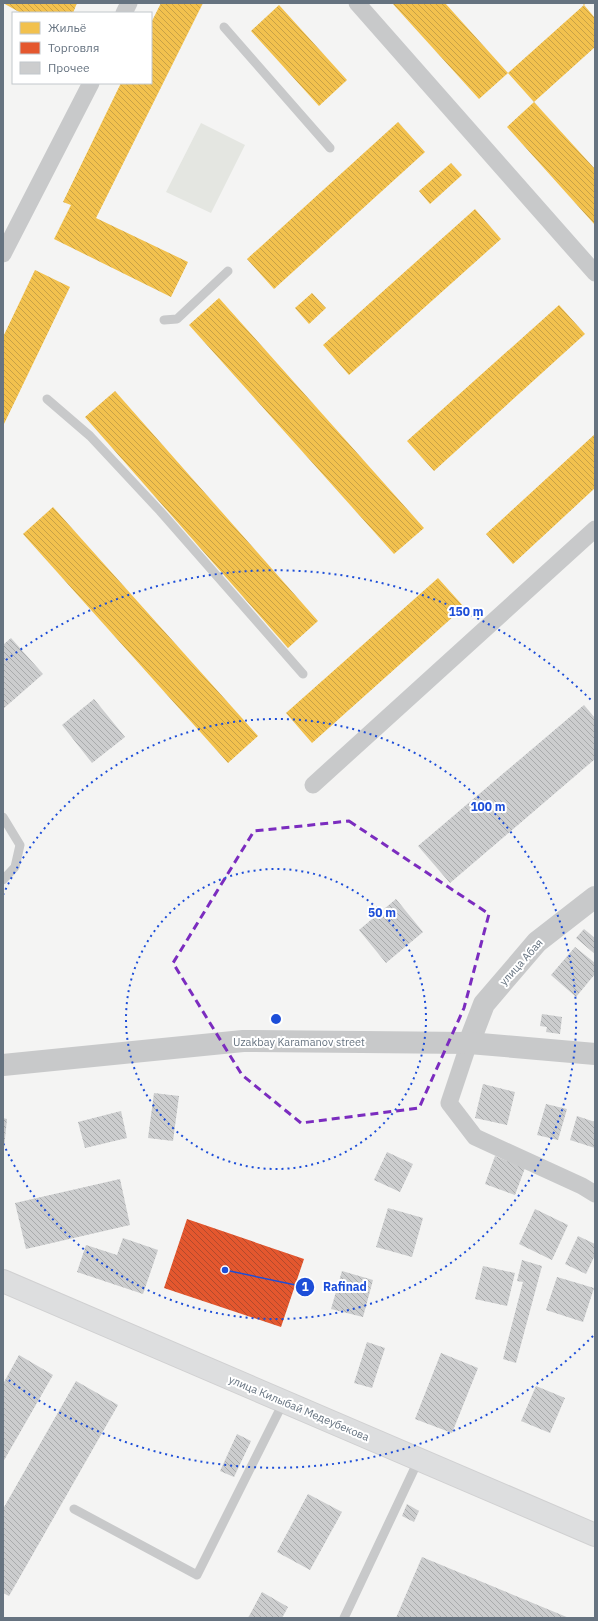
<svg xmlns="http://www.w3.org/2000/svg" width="598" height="1621" viewBox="0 0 598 1621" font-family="'IBM Plex Sans',sans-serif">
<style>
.park{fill:#e4e6e1}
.homes{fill:url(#homes-back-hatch)}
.shops{fill:url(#shops-back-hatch)}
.building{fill:url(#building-back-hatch)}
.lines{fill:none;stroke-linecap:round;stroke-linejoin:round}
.secondary-casing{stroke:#d0d0d1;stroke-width:24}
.service{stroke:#c8c9ca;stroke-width:9}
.minor{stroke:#c8c9ca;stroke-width:17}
.tertiary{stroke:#c8c9ca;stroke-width:22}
.secondary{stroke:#dddedf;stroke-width:22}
.marked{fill:none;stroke:#7b2cbf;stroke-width:3;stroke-dasharray:8 5;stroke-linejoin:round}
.ring{fill:none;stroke:#1d4ed8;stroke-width:2;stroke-dasharray:2 4}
.labels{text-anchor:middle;stroke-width:4;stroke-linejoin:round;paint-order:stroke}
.street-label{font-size:11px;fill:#667380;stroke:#fff}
.centre{fill:#1d4ed8;stroke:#fff;stroke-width:2}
.ring-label{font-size:12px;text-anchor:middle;font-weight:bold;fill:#1d4ed8;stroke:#fff;stroke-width:4;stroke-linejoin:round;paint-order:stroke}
.leader{fill:none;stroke:#1d4ed8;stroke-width:1.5}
.callout-dot{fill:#1d4ed8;stroke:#fff;stroke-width:1.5}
.mark-label{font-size:12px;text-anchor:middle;font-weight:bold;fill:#fff}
.callout-label{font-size:12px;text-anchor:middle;font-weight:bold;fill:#1d4ed8;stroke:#fff;stroke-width:4;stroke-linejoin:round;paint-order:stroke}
</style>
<defs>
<pattern id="homes-back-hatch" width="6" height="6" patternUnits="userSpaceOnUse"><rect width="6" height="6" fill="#f2c14e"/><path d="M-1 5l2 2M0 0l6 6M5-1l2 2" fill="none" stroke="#c8a146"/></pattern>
<pattern id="shops-back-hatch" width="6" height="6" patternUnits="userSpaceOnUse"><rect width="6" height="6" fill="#e4572e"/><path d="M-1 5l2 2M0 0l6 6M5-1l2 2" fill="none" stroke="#b34a2c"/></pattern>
<pattern id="building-back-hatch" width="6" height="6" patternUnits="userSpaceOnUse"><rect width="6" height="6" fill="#cccdce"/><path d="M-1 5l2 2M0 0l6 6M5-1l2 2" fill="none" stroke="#a9abac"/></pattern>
</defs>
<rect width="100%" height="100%" fill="#f4f4f3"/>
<polygon class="park" points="201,123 245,145 211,213 166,192"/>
<g class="homes">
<polygon points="3,3 77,3 73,13 21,13"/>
<polygon points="161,3 203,3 96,218 188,262 171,297 54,239 71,205 63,202 121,83 151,83 151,23"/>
<polygon points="392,3 445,3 508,73 479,99"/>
<polygon points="582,3 586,3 584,5 595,18 595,47 534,102 508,73 584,5"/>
<polygon points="279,5 347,80 319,106 251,31"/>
<polygon points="534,102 595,169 595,225 507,127"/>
<polygon points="398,122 425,152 274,289 247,259"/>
<polygon points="451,163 462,175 430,204 419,191"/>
<polygon points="475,209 501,239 349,375 323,345"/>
<polygon points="35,270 70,287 3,426 3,337"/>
<polygon points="312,293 326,308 309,324 295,308"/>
<polygon points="219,298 424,528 394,554 189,325"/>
<polygon points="559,305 585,334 434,471 407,441"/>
<polygon points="115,391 318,621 288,648 85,417"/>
<polygon points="595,434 595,488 513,564 486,534"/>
<polygon points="53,507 258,736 228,763 23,534"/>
<polygon points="438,578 464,607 312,743 286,713"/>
</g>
<polygon class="shops" points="187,1219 304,1259 281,1327 164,1288"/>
<g class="building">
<polygon points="11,638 43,674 3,709 3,645"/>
<polygon points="94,699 125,737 92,763 62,725"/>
<polygon points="584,705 595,718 595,759 450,883 418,846"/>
<polygon points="396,899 423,932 386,963 359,930"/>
<polygon points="584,929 595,938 595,954 576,938"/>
<polygon points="575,947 595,963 595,974 576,997 551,975"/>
<polygon points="542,1014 562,1017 560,1034 546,1032 547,1027 540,1026"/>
<polygon points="483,1084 515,1092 507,1125 475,1118"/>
<polygon points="154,1093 179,1096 173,1141 148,1138"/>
<polygon points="546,1104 567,1109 558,1140 537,1135"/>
<polygon points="121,1111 127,1138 85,1148 78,1122"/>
<polygon points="577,1116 595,1122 595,1148 570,1140"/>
<polygon points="3,1118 7,1119 4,1148 3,1148"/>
<polygon points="387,1152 413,1164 400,1192 374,1180"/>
<polygon points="495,1156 525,1168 515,1195 485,1184"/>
<polygon points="120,1179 130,1225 26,1249 15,1203"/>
<polygon points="388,1208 423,1218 412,1257 376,1247"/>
<polygon points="535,1209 568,1225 552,1260 519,1244"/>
<polygon points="578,1236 595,1244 595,1255 586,1274 565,1264"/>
<polygon points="123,1238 158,1250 143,1294 77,1272 86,1245 117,1255"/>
<polygon points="522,1260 542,1266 516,1363 503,1359 523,1282 517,1281"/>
<polygon points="483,1266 515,1273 507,1306 475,1299"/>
<polygon points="342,1271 373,1280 363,1317 331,1309"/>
<polygon points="557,1277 594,1288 583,1322 546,1310"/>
<polygon points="367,1342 385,1348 372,1388 354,1383"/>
<polygon points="441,1353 478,1368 452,1433 415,1419"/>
<polygon points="19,1355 53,1375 3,1462 3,1384"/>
<polygon points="76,1381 118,1405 9,1596 3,1593 3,1509"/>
<polygon points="536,1386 565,1398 550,1433 521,1421"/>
<polygon points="237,1434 251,1441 234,1477 220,1471"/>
<polygon points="308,1494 342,1512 310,1570 277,1552"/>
<polygon points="407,1504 419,1511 414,1522 402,1516"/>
<polygon points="422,1557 569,1618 396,1618"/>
<polygon points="262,1592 288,1607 282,1618 248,1618"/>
</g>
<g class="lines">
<g class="secondary-casing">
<polyline id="secondary" points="3,1281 595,1535"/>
</g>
<g class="service">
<polyline points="224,27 330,148"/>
<polyline points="164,320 177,319 228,271"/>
<polyline points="47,399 90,436 160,511 303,674"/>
<polyline points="3,817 20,845 15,867 3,880"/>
<polyline points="74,1509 197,1575 284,1401"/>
<polyline points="344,1618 419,1459"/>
</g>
<g class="minor">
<polyline points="357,3 595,273"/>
<polyline points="124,13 129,3"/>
<polyline points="3,254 91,83"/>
<polyline points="313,785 595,529"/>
<polyline points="469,1043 449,1103 475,1137 582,1186 595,1194"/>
</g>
<g class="tertiary">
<polyline points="469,1043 484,1004 537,942 595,897"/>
<polyline points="3,1065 243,1041 469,1043 595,1054"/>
</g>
<use href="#secondary" class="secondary"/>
</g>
<path class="marked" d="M349 821 489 914 464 1008 419 1108 301 1123 242 1075 173 963 254 831Z"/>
<g class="ring">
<circle cx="276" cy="1019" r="150"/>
<path d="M3 895A300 300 0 1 1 3 1143"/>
<path d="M593 1336A449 449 0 0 1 6 1378M6 660A449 449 0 0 1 593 702"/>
</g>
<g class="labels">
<g class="street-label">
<text transform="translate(521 962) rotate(-48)" y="4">улица Абая</text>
<text x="299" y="1046">Uzakbay Karamanov street</text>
<text transform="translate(299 1408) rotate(23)" y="4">улица Килыбай Медеубекова</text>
</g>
</g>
<circle cx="276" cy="1019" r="6" class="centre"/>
<g class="ring-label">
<text x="466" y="616">150 m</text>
<text x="488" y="811">100 m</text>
<text x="382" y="917">50 m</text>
</g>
<path class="leader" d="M225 1270L305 1287"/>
<g class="callout-dot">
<circle cx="225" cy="1270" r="4"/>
<circle cx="305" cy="1287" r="10"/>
</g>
<g class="mark-label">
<text x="305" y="1291">1</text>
</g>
<g class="callout-label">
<text x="345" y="1291">Rafinad</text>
</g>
<rect width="598" height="1621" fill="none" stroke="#667380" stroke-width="8"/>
<rect x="12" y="12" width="140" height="72" fill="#ffffff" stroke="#c2c7cc"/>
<rect x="20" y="22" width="20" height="12" fill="#f2c14e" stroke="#c2c7cc"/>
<text x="48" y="32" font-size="12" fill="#667380">Жильё</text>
<rect x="20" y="42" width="20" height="12" fill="#e4572e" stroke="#c2c7cc"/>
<text x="48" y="52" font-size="12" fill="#667380">Торговля</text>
<rect x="20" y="62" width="20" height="12" fill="#cccdce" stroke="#c2c7cc"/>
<text x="48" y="72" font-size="12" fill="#667380">Прочее</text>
</svg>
